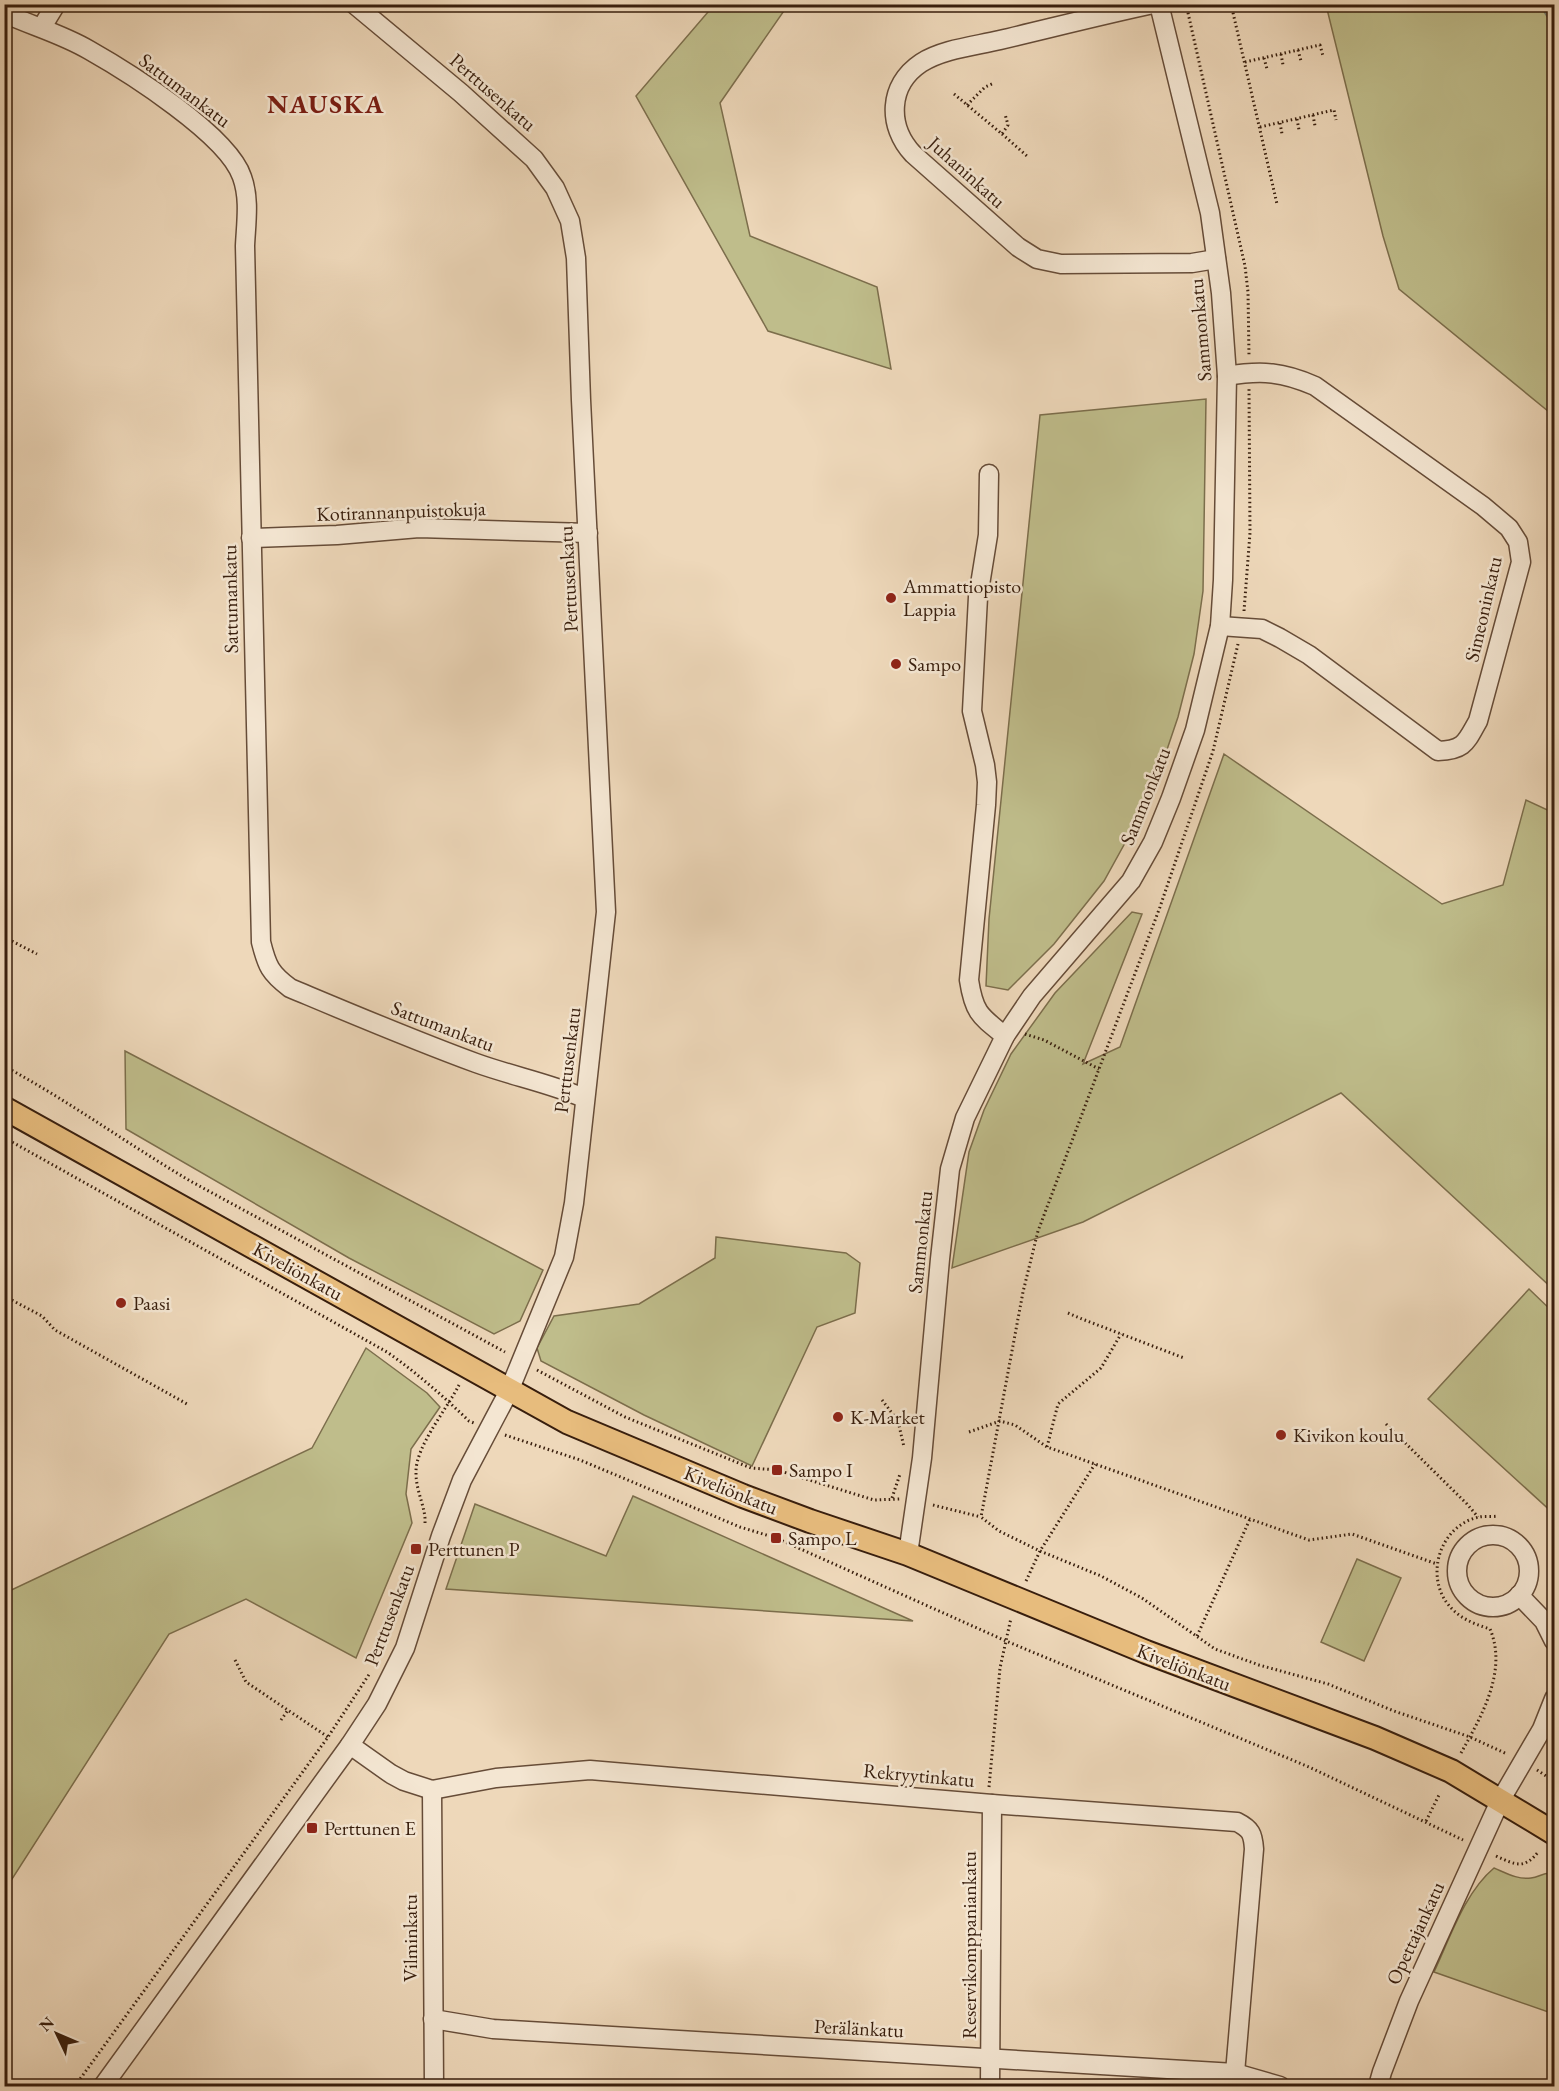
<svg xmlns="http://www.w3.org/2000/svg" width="1559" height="2091" viewBox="0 0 1559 2091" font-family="'EB Garamond',serif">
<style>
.green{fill:#bfbd8b;stroke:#7c6e4c;stroke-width:1.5}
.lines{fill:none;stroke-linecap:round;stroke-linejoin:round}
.stream{stroke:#737b72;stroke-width:5}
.minor-casing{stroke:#664c38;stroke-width:21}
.major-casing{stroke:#381e0d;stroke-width:26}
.path{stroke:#381e0d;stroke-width:3;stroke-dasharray:1.5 3;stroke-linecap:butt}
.minor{stroke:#f4e6d2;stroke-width:18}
.major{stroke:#e7bc7d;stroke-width:22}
.poi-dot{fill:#8f2418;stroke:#f4e6d2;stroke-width:2}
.labels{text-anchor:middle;stroke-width:5;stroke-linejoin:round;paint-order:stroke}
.street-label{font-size:20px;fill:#381e0d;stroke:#f4e6d2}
.poi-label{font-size:20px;fill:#381e0d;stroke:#f4e6d2;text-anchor:start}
.district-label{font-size:26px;font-weight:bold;letter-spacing:1.5px;fill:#7a1f14;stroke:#f4e6d2}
</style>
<rect width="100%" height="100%" fill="#eed8ba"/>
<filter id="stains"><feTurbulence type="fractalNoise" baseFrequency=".00333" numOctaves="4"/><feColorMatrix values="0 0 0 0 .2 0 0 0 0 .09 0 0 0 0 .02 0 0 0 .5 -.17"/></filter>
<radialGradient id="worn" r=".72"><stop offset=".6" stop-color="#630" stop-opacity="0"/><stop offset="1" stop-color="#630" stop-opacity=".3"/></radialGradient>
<g class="green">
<polygon points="714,5 788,5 720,103 750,236 877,287 891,369 768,331 636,96"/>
<polygon points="1326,5 1554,5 1554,416 1399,289 1383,236"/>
<polygon points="1206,399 1203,591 1194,654 1178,717 1152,794 1104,881 1054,944 1008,990 986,986 989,919 1040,415"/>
<polygon points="1224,754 1442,904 1503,885 1526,800 1554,813 1554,1290 1341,1093 1083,1222 952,1268 969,1152 984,1110 1011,1054 1055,993 1132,912 1142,914 1083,1064 1120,1047"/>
<polygon points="125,1051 543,1270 520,1321 494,1334 349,1258 126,1129"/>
<polygon points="716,1237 846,1253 860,1263 855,1313 817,1327 752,1466 644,1415 541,1361 537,1348 554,1316 639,1304 715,1258"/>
<polygon points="1529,1289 1554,1313 1554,1514 1428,1399"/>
<polygon points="366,1348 427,1393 440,1407 411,1449 406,1494 412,1523 356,1658 246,1599 169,1634 5,1890 5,1593 312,1448"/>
<polygon points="633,1496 913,1621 446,1589 475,1504 606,1556"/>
<polygon points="1357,1559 1401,1578 1364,1661 1321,1642"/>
<path d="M1494 1868C1506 1873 1518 1880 1531 1878 1540 1877 1545 1871 1554 1874V2014L1434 1972C1450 1938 1465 1892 1494 1868Z"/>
</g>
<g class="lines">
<polyline class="stream" points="1541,4 1554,24"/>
<g class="minor-casing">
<g id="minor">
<path d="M1153 4C1102 15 1051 28 1000 40 975 46 943 49 921 63 888 85 887 126 913 154L1018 247 1037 259 1061 264 1192 263 1216 259"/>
<path d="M4 13C32 26 62 34 89 50 128 72 228 135 242 177 250 199 246 223 245 246L261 942C267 966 270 973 290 988 352 1014 413 1040 476 1063 512 1076 549 1083 584 1098"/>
<polyline points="42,27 56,4"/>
<path d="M989 474 988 535 978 597 972 711 985 765 987 782 986 805 969 980C974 1013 980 1016 1005 1036"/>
<polyline points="251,538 337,535 419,528 588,533"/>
<path d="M1220 626 1262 629 1280 638 1309 655 1438 751C1465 750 1466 742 1478 721L1521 562 1518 542 1509 528 1483 506 1315 386C1283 372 1262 370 1227 376"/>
<circle cx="1493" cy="1571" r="36"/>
<polyline points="908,1554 922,1458 940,1259 950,1169 965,1118 1005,1036 1032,996 1131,881 1153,842 1171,798 1195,730 1220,626 1223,580 1227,376 1221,293 1210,213 1159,4"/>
<polyline points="1519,1595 1544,1621 1554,1641"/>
<path d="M350 1745 391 1774 404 1781 432 1790 496 1778 590 1770 992 1804 1237 1822C1251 1829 1253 1834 1254 1849L1235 2073"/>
<polyline points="432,1790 434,2086"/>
<polyline points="433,2019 493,2029 1235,2073 1280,2086"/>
<polyline points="103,2086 350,1745 377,1704 405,1648 441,1536 462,1480 509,1391 564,1257 574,1203 606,912 581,400 576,258 570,221 555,188 534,159 461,93 354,4"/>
<polyline points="990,2086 992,1804"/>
<polyline points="1378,2086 1382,2072 1409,2001 1500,1801 1542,1729 1554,1699"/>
</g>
</g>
<g class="major-casing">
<polyline id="major" points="4,1108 567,1422 743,1496 810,1521 908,1554 1146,1652 1375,1738 1451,1771 1554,1833"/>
</g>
<g class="path">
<polyline points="1186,4 1245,266 1248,292 1249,356"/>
<polyline points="1231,4 1277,204"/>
<polyline points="1298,50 1301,61"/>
<polyline points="1281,54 1283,65"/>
<polyline points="1264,58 1267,69"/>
<polyline points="1245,62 1320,45 1323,56"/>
<polyline points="954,94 1002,134 1008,125 1005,114"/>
<polyline points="967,105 985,87 994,83"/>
<polyline points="1313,115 1315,126"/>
<polyline points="1297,119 1299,130"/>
<polyline points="1280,123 1282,134"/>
<polyline points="1260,127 1334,110 1336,120"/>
<polyline points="1002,134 1027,156"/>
<polyline points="1244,611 1250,533 1249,389"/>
<polyline points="1238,644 1213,751 1160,907 1038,1231 1023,1292 981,1517 999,1531 1040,1551 1101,1576 1142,1598 1215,1649 1259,1665 1328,1684 1394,1711 1470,1737 1507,1754"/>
<polyline points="4,937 37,954"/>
<polyline points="1025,1034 1044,1040 1099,1069"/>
<path d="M4 1066C69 1101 129 1145 192 1182L505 1352"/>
<path d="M4 1139 12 1142 387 1352C417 1373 443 1396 469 1421L474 1423"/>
<polyline points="4,1296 42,1316 55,1330 187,1404"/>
<polyline points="1068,1313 1082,1319 1184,1358"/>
<polyline points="537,1370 625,1417 751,1468 777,1470 874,1500 900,1499"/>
<polyline points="882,1400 898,1421 904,1447"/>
<polyline points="1386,1424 1467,1504 1478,1517"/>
<polyline points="969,1432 1000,1421 1015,1425 1047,1447 1309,1540 1352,1534 1437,1564"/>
<polyline points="505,1435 580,1460 740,1527 776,1538 1006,1641 1309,1767 1463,1840"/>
<polyline points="1047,1447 1058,1404 1101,1368 1121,1334"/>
<polyline points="892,1498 900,1474"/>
<polyline points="933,1505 981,1517"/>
<path d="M425 1523C426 1508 416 1492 416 1473 415 1447 447 1409 459 1385"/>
<polyline points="1026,1581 1040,1551 1095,1464"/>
<polyline points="1197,1636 1250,1519"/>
<polyline points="384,1646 400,1598"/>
<polyline points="235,1660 246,1682 328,1737"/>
<polyline points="281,1720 288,1710"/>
<path d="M1461 1753C1481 1717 1508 1671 1490 1629 1474 1624 1458 1618 1447 1603 1425 1573 1441 1525 1479 1517 1484 1516 1492 1517 1498 1516"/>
<polyline points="1537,1770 1554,1781"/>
<polyline points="989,1787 1000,1668 1011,1618"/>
<polyline points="1426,1821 1439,1795"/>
<path d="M1496 1856C1516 1865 1524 1870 1539 1851"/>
<polyline points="75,2086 328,1737 370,1673"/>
</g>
<use href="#minor" class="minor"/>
<use href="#major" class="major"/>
</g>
<g class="poi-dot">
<circle cx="891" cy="598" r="6"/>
<circle cx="896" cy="664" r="6"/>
<circle cx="121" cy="1303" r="6"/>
<circle cx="838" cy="1417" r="6"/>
<circle cx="1281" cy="1435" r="6"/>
<rect x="771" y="1464" width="12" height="12" rx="3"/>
<rect x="770" y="1532" width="12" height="12" rx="3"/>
<rect x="410" y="1543" width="12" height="12" rx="3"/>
<rect x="306" y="1822" width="12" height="12" rx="3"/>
</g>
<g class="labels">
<g class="street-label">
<text transform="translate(185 90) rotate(37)" y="7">Sattumankatu</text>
<text transform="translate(493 92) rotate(41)" y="7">Perttusenkatu</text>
<text transform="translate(967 172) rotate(42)" y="7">Juhaninkatu</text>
<text transform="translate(1200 330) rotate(-95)" y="7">Sammonkatu</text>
<text transform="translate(401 511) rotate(-2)" y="7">Kotirannanpuistokuja</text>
<text transform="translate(568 579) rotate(-93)" y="7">Perttusenkatu</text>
<text transform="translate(230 599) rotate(-91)" y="7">Sattumankatu</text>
<text transform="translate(1483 609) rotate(-77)" y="7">Simeoninkatu</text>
<text transform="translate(1145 796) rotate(-68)" y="7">Sammonkatu</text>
<text transform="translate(443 1026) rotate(21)" y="7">Sattumankatu</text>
<text transform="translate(567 1060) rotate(-83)" y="7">Perttusenkatu</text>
<text transform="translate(920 1242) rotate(-84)" y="7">Sammonkatu</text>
<text transform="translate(298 1271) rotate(29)" y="7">Kiveliönkatu</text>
<text transform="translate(731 1490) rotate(22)" y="7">Kiveliönkatu</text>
<text transform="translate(389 1615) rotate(-69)" y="7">Perttusenkatu</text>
<text transform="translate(1184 1667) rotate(21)" y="7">Kiveliönkatu</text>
<text transform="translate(919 1775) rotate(5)" y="7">Rekryytinkatu</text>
<text transform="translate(1415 1933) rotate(-65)" y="7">Opettajankatu</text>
<text transform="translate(410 1938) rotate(-90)" y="7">Vilminkatu</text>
<text transform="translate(969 1945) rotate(-90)" y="7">Reservikomppaniankatu</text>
<text transform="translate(859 2028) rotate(3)" y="7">Perälänkatu</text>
</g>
<g class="poi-label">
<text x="903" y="593">Ammattiopisto<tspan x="903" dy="23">Lappia</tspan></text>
<text x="908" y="671">Sampo</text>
<text x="133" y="1310">Paasi</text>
<text x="850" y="1424">K-Market</text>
<text x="1293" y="1442">Kivikon koulu</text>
<text x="789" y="1477">Sampo I</text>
<text x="788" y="1545">Sampo L</text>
<text x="428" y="1556">Perttunen P</text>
<text x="324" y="1835">Perttunen E</text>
</g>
<g class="district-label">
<text x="326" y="113">NAUSKA</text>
</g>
</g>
<rect width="1559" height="2091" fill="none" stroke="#eed8ba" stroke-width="24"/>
<rect x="6" y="6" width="1547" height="2079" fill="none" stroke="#381e0d" stroke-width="3"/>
<rect x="12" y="12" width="1535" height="2067" fill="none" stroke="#381e0d" stroke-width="1.5"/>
<g transform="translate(57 2034) rotate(314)" stroke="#f4e6d2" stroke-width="4.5" paint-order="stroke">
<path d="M0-4.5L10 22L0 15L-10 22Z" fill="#381e0d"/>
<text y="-9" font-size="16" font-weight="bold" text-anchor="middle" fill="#381e0d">N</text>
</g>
<rect width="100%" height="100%" filter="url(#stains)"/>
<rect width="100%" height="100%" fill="url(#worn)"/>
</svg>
